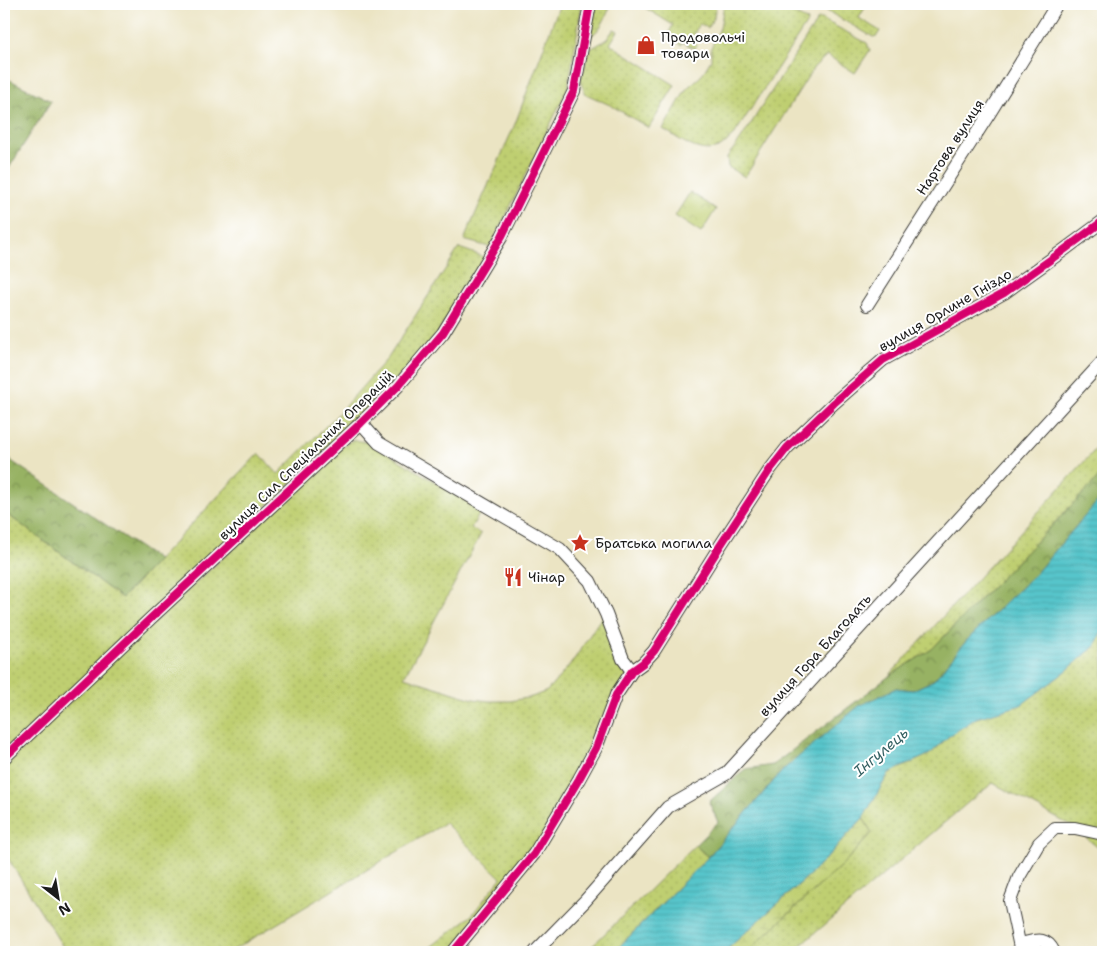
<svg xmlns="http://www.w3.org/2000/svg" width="1107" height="956" viewBox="0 0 1107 956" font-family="'Shantell Sans',sans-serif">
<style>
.grass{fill:url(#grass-dots);stroke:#6e7646}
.forest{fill:url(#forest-crowns);stroke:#5a6740}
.wetland{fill:url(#wetland-marsh);stroke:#6e7646}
.park{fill:url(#park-crowns);stroke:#6e7646}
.water{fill:url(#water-rules);stroke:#3a7074}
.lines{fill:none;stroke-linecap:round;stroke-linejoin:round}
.street-casing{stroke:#3b3a35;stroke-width:14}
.street{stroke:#fff;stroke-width:12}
.cycleway-casing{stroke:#fff;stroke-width:11}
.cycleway{stroke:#d6006c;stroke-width:8}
.labels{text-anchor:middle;stroke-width:4;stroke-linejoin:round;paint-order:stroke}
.poi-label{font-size:14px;fill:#1c1c1c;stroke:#fff;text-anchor:start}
.street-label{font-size:14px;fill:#1c1c1c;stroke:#fff}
.water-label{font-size:15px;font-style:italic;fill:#346062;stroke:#fff}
</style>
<defs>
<pattern id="grass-dots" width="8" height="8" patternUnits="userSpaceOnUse" patternTransform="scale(1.25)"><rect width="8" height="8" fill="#bfcf71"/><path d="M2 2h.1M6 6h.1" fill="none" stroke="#a4b161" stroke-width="1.8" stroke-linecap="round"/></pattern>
<pattern id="forest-crowns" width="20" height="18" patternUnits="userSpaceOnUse" patternTransform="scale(1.25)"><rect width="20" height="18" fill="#97b263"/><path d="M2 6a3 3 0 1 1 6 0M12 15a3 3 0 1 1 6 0" fill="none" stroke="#7a9051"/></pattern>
<pattern id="wetland-marsh" width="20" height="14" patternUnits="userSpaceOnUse" patternTransform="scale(1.25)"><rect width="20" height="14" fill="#bfcf71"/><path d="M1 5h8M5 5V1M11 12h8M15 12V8" fill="none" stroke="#a4b161"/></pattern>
<pattern id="park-crowns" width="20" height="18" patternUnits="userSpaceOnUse" patternTransform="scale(1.25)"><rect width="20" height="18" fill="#bfcf71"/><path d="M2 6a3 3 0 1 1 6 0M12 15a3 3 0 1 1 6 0" fill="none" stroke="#a4b161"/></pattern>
<pattern id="water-rules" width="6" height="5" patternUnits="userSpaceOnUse" patternTransform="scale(1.25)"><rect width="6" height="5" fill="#57c5cb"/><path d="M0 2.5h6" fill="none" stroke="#4ba9ae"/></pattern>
</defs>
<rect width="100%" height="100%" fill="#fff"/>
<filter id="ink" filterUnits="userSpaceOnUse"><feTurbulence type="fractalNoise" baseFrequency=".02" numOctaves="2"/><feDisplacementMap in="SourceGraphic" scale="10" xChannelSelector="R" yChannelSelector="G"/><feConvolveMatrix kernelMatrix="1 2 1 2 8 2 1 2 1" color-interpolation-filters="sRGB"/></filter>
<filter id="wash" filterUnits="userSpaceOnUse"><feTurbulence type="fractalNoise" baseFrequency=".0096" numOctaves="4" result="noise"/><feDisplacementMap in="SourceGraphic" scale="20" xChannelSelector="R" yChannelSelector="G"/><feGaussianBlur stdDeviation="1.12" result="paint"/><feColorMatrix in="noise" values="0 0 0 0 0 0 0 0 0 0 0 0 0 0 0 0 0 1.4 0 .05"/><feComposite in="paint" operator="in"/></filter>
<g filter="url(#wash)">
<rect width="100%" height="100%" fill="#ebe4c3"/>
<g class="grass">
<polygon points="560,4 582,4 568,88 498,232 489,247 464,240 515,124"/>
<path d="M597 4H611C606 17 601 31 589 37Z"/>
<polygon points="639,4 681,4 686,7 688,4 716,4 714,17 708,28 699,24 691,40 697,44 695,49 683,42 681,45 667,36 673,25"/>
<path d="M724 4H775L808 21 734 135C730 138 726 143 722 146 701 158 680 139 663 129L687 88 701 76 711 60V48L720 28Z"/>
<polygon points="827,4 867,4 859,18 880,31 877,36 873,37 827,11 825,8"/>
<polygon points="818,19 822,19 867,43 870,50 855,73 827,55 814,67 745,177 728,167 727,157 741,139"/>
<polygon points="614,29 618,31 610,44 675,85 649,128 612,106 586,94 580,82 586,62 587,51 606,40"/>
<polygon points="459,248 485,257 439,331 395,383 4,758 4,512 122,598 259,453 278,474 338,414 388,358"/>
<polygon points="352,440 369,442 482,510 471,528 481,534 404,677 473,699 489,701 510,701 532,697 547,691 562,674 573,661 599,621 606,614 632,671 596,748 534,854 453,952 431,952 428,949 471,916 501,878 445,823 230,952 66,952 4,852 4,764 337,450"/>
<polygon points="1103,441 1103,473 932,649 888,677"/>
<polygon points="1103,629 1103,852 1075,828 993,783 971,800 794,951 795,952 748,952 764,936 842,865 872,833 863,818 889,773 930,754 949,736 976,718 1021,704 1065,672 1095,646"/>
<polygon points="695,845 708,857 614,952 586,952"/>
</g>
<g class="forest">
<polygon points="4,77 51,101 4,176"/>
<polygon points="4,456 158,560 122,598 4,512"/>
<polygon points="1103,473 1103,495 1036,573 968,639 934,680 913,690 896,688 784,769 708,857 695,845 718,822 709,802 745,769 773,765 888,677 932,649"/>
</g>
<polygon class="wetland" points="863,818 872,833 842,865 764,936 748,952 724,952 816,869"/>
<polygon class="park" points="690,192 716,209 701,233 675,216"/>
<polygon class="water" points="1103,495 1103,629 1095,646 1065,672 1021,705 976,718 949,736 930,754 889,773 863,818 816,869 724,952 614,952 708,857 784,769 859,706 896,688 913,690 934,680 968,639 1036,573"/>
</g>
<g filter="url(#ink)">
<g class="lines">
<g class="street-casing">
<g id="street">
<polyline points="867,305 989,114 1057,4"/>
<polyline points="361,423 379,443 560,549 590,581 606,614 623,659 632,671"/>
<polyline points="4,758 151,618 361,423 398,386 443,333 502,236 574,91 590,4"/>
<path d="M1020 944C1035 941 1046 935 1054 952"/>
<polyline points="453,952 534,854 579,779 596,748 616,695 632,671 643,663 654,651 720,546 769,471 787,448 834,403 883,360 1004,293 1064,250 1103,221"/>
<polyline points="535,952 585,901 668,807 726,774 1103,361"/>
<polyline points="1021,952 1010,901 1019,877 1039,843 1055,828 1075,828 1103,834"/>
</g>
</g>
<use href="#street" class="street"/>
<g class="cycleway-casing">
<g id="cycleway">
<polyline points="4,758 151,618 361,423 398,386 443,333 502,236 574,91 590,4"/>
<polyline points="453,952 534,854 579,779 596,748 616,695 632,671 643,663 654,651 720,546 769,471 787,448 834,403 883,360 1004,293 1064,250 1103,221"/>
</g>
</g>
<use href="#cycleway" class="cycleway"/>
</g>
</g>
<defs>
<g id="shop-bare" transform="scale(1.5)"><path d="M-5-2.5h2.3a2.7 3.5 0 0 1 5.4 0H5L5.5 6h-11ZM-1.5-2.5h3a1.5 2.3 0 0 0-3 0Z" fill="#c8321e" stroke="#fff" stroke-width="2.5" paint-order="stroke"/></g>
<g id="sight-bare" transform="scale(1.5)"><path d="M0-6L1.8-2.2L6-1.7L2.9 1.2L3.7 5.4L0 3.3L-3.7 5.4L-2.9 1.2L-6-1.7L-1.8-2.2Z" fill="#c8321e" stroke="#fff" stroke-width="2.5" paint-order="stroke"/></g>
<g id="restaurant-bare" transform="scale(1.5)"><path d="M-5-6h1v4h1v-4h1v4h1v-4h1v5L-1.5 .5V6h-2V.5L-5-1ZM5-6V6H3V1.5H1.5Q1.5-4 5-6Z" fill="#c8321e" stroke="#fff" stroke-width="2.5" paint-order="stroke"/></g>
</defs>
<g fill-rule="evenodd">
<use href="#shop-bare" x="646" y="45"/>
<use href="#sight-bare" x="580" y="543"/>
<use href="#restaurant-bare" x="513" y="577"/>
</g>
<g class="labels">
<g class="poi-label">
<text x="661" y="42">Продовольчі<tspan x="661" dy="16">товари</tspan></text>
<text x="595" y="548">Братська могила</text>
<text x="528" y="582">Чінар</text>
</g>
<g class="street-label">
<text transform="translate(950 147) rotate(-57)" y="5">Нартова вулиця</text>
<text transform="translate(945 310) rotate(-30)" y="5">вулиця Орлине Гніздо</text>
<text transform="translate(306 455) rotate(-44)" y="5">вулиця Сил Спеціальних Операцій</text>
<text transform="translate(815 655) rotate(-48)" y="5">вулиця Гора Благодать</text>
</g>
<g class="water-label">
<text transform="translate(881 752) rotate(-40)" y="5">Інгулець</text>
</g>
</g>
<rect width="1107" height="956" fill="none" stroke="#fff" stroke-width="20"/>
<g transform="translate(58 898) rotate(149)" stroke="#ffffff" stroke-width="4" paint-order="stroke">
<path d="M0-4L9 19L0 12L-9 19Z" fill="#1c1c1c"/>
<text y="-8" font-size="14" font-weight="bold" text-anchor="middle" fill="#1c1c1c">N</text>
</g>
</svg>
